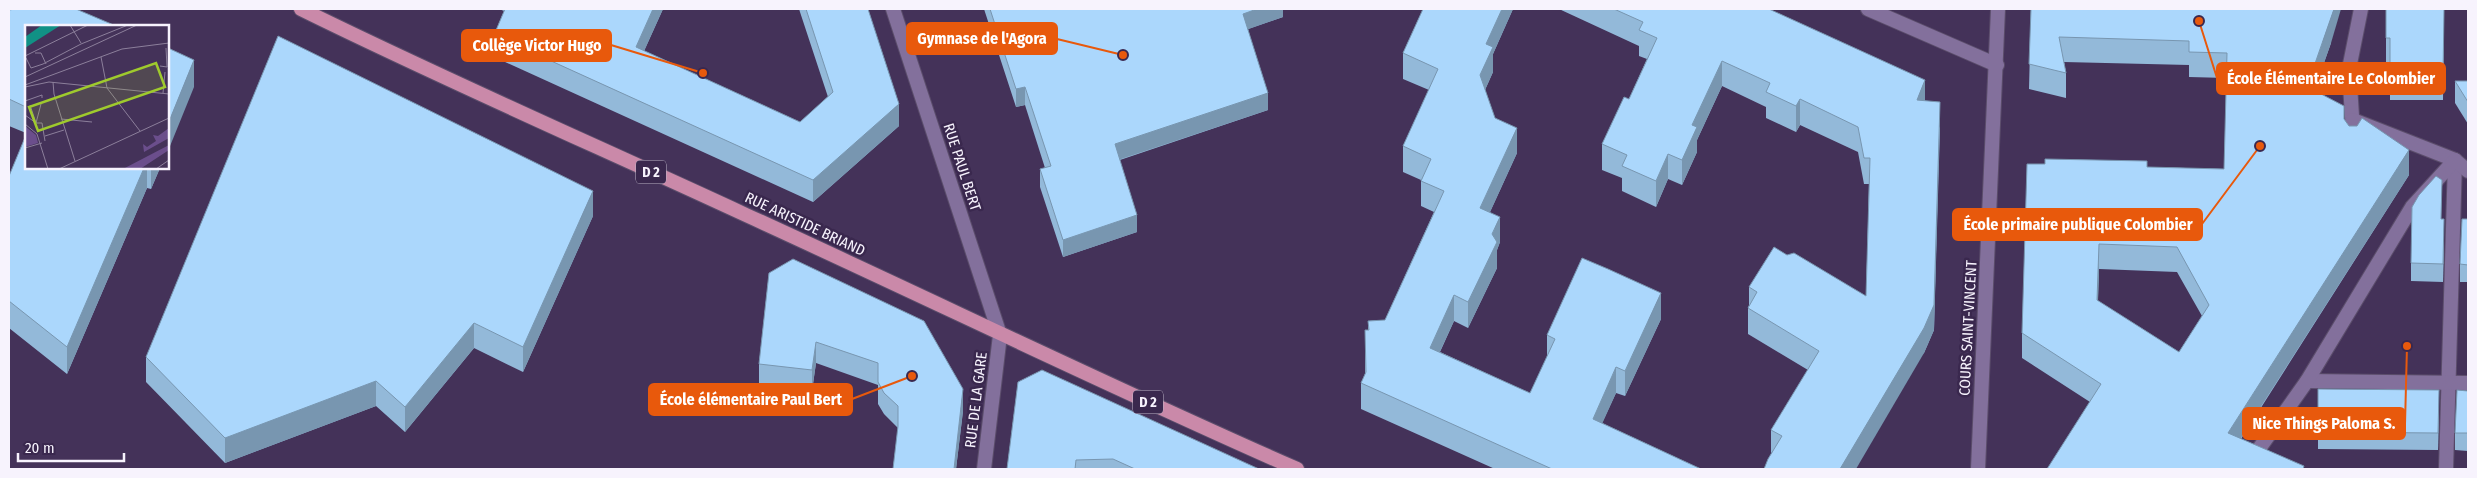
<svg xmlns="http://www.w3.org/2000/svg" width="2477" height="478" viewBox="0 0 2477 478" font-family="'Fira Sans Condensed',sans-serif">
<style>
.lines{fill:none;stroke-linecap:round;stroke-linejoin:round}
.service-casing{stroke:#5b4d6b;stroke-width:16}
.pedestrian-casing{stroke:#5b4d6b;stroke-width:16}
.minor-casing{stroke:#5b4d6b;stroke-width:16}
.primary-casing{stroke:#5b4d6b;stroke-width:16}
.service{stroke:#83709c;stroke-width:14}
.pedestrian{stroke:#83709c;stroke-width:14}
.minor{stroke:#83709c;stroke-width:14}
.primary{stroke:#ca89a9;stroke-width:14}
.wall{fill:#93b9d9;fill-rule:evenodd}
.shaded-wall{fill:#7896b0}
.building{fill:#abd7fc;stroke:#7896b0;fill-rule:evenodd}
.labels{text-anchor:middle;stroke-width:5;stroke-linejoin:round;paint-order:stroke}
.shield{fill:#3a284e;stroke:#beb6c8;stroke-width:1}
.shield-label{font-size:14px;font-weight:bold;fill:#f7f3fd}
.street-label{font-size:15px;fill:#f7f3fd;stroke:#3a284e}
.inset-road{fill:none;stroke:#8c7f9b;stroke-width:1}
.view{fill:#9fca2d;fill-opacity:0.15;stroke:#9fca2d;stroke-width:2.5}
.inset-edge{fill:none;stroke:#f7f3fd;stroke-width:2.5}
.leader{fill:none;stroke:#e8590c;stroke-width:2}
.callout-dot{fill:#e8590c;stroke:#3a284e;stroke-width:2}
.callout{fill:#e8590c;stroke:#e8590c;stroke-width:2}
.callout-label{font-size:16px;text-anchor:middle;font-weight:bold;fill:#fff}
</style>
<rect width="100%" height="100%" fill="#443259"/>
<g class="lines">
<g class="service-casing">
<polyline id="service" points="2353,132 2349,69 2361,9"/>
</g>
<g class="pedestrian-casing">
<g id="pedestrian">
<polyline points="1868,9 1997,65"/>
<polyline points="2353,120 2455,160 2446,469"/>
<polyline points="2307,381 2468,383"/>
<polyline points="2251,460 2307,381 2412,207 2455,160 2468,171"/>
</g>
</g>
<g class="minor-casing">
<g id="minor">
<polyline points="893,9 1000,335 984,469"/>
<polyline points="1978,469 1998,9"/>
</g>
</g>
<g class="primary-casing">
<path id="primary" d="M301 9C447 81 597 146 746 215 930 299 1112 388 1297 469"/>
</g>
<use href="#service" class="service"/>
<use href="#pedestrian" class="pedestrian"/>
<use href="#minor" class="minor"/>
<use href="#primary" class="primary"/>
</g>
<g class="wall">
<polygon points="499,9 663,9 644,51 800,122 828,97 799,9 868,9 899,126 813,202 494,57 494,35 504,11"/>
<polygon points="984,9 1283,9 1283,17 1248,29 1268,110 1120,160 1137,232 1063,257 1040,187 1040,169 1045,168 1025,105 1016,107"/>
<polygon points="1423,9 1513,9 1493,54 1493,72 1485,90 1495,118 1517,153 1490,212 1500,242 1497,250 1497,268 1468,328 1454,321 1440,352 1530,393 1547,358 1547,335 1661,319 1625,396 1616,393 1602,423 1701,469 1495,469 1361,409 1361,383 1365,374 1365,330 1368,330 1368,321 1385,320 1434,212 1421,206 1421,180 1403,172 1403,146 1429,90 1403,79 1403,53"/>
<polygon points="1559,9 1769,9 1925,101 1940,128 1934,330 1924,353 1771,453 1771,430 1808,370 1748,334 1748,308 1749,305 1749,287 1787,255 1866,296 1869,184 1864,184 1858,152 1800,125 1796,132 1766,118 1766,107 1722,86 1697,140 1697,152 1682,185 1668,179 1656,207 1622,191 1622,178 1602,170 1602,144 1629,99 1647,59 1639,56 1639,46"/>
<path d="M2031 9 2331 43 2314 91 2344 119 2349 126 2409 175 2241 439 2304 469 2090 402 2022 358V333L2147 167 2224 169 2227 78 2189 77V65L2064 62 2066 73V98L2029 89ZM2099 269 2177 272 2202 316 2179 352 2098 301Z"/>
<polygon points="2386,9 2444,9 2443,100 2390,100 2390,63 2386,63"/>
<polygon points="9,10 26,26 26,133 9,126"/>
<polygon points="2455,81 2468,81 2468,124 2455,103"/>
<polygon points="26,168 160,168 151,189 147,188 67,374 9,328 9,176"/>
<polygon points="593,216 523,372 474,348 405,432 376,406 225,463 146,382 146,357"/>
<polygon points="2441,219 2444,236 2443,282 2411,281 2411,263"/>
<polygon points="2468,219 2468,282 2460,282 2460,264"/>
<polygon points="769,273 963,411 956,469 893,469 898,428 884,414 878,404 878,385 816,363 812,391 759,386 759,364"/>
<polygon points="1018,382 1259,469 1007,469"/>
<polygon points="2318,389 2439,408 2438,450 2318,449"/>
<polygon points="2468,391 2468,451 2455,450 2455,433"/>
</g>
<g class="shaded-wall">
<polygon points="653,9 663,9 636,69 636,47"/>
<polygon points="1257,9 1283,9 1283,17 1243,31 1243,14"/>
<polygon points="1502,9 1513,9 1493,54 1493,72 1480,101 1480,75 1486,44"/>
<polygon points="2334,9 2341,9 2331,43 2311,100 2311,75"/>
<polygon points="194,60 194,87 168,151 168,124"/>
<polygon points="1722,61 1722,86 1697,140 1697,152 1682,185 1682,160 1692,125"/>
<polygon points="1925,80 1925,105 1917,100"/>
<polygon points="1025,87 1025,105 1016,107 1016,89"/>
<polygon points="1268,93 1268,110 1115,161 1115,144"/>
<polygon points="1800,99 1800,125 1796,132 1796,106"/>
<polygon points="1940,102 1934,330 1924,353 1856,469 1840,469"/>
<polygon points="899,104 899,126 813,202 813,180"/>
<polygon points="1517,128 1517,153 1480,234 1480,208"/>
<polygon points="2409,150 2409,175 2228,458 2228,433"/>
<polygon points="1668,154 1668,179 1656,207 1656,181"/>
<polygon points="144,168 147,168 147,188 67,374 67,347"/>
<polygon points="151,168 160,168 151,189"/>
<polygon points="593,191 593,216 523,372 523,347"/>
<polygon points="1137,215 1137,232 1063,257 1063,240"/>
<polygon points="1500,217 1500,242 1497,250 1497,268 1468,328 1468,302 1492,234"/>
<polygon points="2444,219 2444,236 2443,282 2443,264"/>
<polygon points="2099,244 2099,269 2097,325 2097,300"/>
<polygon points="1661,293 1661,319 1625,396 1625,371"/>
<polygon points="1454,295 1454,321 1430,373 1430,348"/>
<polygon points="474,323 474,348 405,432 405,407"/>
<polygon points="816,342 816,363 812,391 812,370"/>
<polygon points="1616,367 1616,393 1593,444 1593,419"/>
<polygon points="376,381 376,406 225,463 225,438"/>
<polygon points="963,389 963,411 956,469 954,469"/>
<polygon points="2439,390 2439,408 2438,450 2438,433"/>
</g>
<g class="building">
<polygon points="15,9 76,9 116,26 26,26 26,107 9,99 9,10"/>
<polygon points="505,9 653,9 636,47 800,122 833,92 806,9 868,9 899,104 813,180 494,35"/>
<polygon points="990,9 1257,9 1243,14 1268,93 1115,144 1137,215 1063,240 1040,169 1051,166 1025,87 1016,89"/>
<polygon points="1423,9 1502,9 1486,44 1493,47 1480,75 1495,118 1517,128 1480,208 1500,217 1492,234 1497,242 1468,302 1454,295 1430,348 1530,393 1555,339 1547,335 1582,258 1608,269 1661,293 1625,371 1616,367 1593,419 1701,469 1552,469 1361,383 1366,372 1365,330 1369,330 1368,321 1385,320 1444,191 1421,181 1431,159 1403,146 1438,69 1403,53"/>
<polygon points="1614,9 1769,9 1925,80 1917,100 1940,102 1934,305 1924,328 1840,469 1764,469 1768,459 1782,436 1771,430 1819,351 1748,308 1757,292 1749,287 1774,247 1787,255 1794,253 1866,296 1870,158 1864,158 1858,127 1800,99 1796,106 1766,92 1770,83 1722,61 1692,125 1697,127 1682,160 1668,154 1656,181 1622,166 1627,155 1602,144 1624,97 1629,99 1657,38 1639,30 1643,22"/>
<path d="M2031 9H2334L2311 75 2283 74 2344 106V119L2349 126H2357L2362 118 2409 150 2228 433 2304 466 2303 469H2047L2101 384 2022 333 2027 164H2045V159L2147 161V167L2224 169 2227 53 2189 52V41L2059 37 2066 73 2029 64ZM2099 244 2177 247 2209 305 2179 352 2097 300Z"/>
<polygon points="2386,9 2444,9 2443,76 2390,75 2390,38 2386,38"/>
<polygon points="278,36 593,191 523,347 474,323 405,407 376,381 225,438 146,357"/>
<polygon points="168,48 194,60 168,124"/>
<polygon points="2455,81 2468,81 2468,102"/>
<polygon points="26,135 26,168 144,168 67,347 9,301 9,176"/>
<polygon points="2436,176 2442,180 2441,219 2444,219 2443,264 2411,263 2412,207 2419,195"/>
<polygon points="2462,219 2468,219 2468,265 2460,264"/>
<polygon points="793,259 924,321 963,389 954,469 893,469 898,426 898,406 884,393 878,382 878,363 816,342 812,370 759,364 769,273"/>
<polygon points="1042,370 1259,469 1135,469 1113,459 1076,460 1075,469 1007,469 1018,382"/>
<polygon points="2318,389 2439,390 2438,433 2318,432"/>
<polygon points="2457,390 2468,391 2468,433 2455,433"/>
</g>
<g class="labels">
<g class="shield">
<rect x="636" y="160.5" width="30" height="23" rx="4"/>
<rect x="1133" y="390.5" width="30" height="23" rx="4"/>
</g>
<g class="shield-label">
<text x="651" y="177">D 2</text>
<text x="1148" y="407">D 2</text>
</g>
<g class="street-label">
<text transform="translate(962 167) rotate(72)" y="5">RUE PAUL BERT</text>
<text transform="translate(805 224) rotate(25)" y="5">RUE ARISTIDE BRIAND</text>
<text transform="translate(1968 328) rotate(-87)" y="5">COURS SAINT-VINCENT</text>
<text transform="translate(976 400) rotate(-83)" y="5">RUE DE LA GARE</text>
</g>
</g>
<g transform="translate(25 25)">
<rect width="144" height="144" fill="#443259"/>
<path d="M0 101 11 110 13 118 0 122Z" fill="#6b4e8c"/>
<path d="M144 103V113L119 127 118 119 122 122 131 116 128 110 133 111ZM144 120V125L115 144H98Z" fill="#6b4e8c"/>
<path d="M17 0H36L0 23V12Z" fill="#119185"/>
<path class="inset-road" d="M45 0 56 18M10 28H16L21 39M0 31 63 0M76 32 82 63 115 106M1 33 6 43 18 39 56 19 103 0M135 41 142 42 141 23M0 52 112 0M28 57 29 69 50 136M0 60 97 24 144 18M0 62 24 57 144 69M138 68 140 47M0 76 17 70V73M5 80 11 98H17M0 90 11 98 16 79M36 94 67 97M17 98 20 116M0 99 12 109 23 144M20 111 39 105M0 123 17 118M34 144 144 93M131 144 144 135"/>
<path class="view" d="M131 38 140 62 13 106 4 82Z"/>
<rect width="144" height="144" class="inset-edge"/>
</g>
<path class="leader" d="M1123 55L1057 39M703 73L611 45M2199 21L2217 78M2260 146L2202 224M912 376L852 399M2407 346L2405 424"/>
<g class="callout-dot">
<circle cx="1123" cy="55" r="5"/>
<circle cx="703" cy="73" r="5"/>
<circle cx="2199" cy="21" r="5"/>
<circle cx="2260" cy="146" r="5"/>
<circle cx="912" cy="376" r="5"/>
<circle cx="2407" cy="346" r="5"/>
</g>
<g class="callout">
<rect x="907" y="23" width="150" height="31" rx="5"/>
<rect x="462" y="30" width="149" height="31" rx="5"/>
<rect x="2217" y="63" width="228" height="31" rx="5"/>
<rect x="1953" y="209" width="249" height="31" rx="5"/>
<rect x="649" y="384" width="203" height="31" rx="5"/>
<rect x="2243" y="408" width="162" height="31" rx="5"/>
</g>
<g class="callout-label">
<text x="982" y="44">Gymnase de l'Agora</text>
<text x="537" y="51">Collège Victor Hugo</text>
<text x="2331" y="84">École Élémentaire Le Colombier</text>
<text x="2078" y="230">École primaire publique Colombier</text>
<text x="751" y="405">École élémentaire Paul Bert</text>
<text x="2324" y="429">Nice Things Paloma S.</text>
</g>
<rect width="2477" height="478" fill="none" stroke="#f7f3fd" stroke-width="20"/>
<path d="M18 453v8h106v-8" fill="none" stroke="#f7f3fd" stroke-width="2.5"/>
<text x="25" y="453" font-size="15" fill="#f7f3fd" stroke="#3a284e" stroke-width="4" paint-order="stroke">20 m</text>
</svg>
